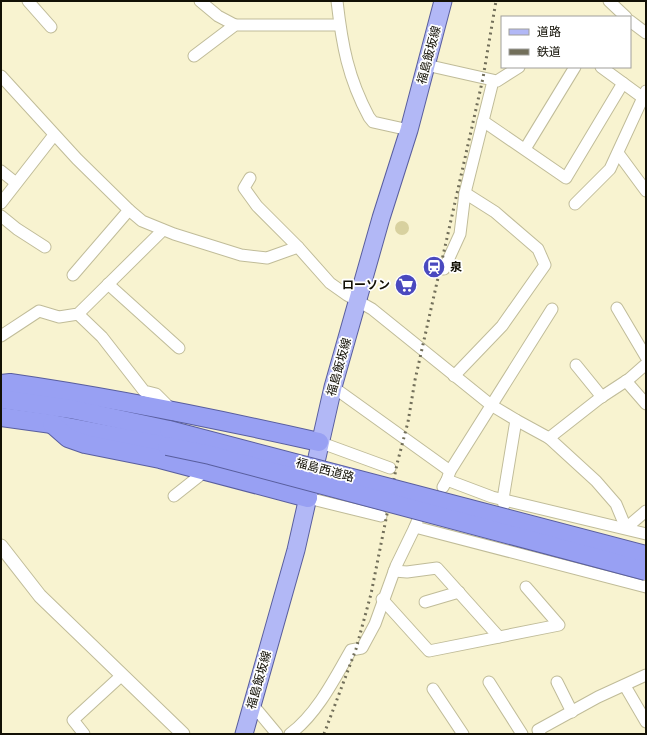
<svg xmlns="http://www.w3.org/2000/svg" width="647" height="735" viewBox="0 0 647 735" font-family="Cabin,'Noto Sans JP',sans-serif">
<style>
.green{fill:#d8d19f}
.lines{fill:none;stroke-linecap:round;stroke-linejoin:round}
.minor-casing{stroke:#c0bc99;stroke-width:13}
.tertiary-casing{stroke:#c0bc99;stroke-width:15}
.primary-casing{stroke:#595e9e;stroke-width:19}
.trunk-casing{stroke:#595e9e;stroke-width:20}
.minor{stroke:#fff;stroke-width:11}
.tertiary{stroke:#fff;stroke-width:13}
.primary{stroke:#b2b8f6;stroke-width:17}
.trunk{stroke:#98a0f3;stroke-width:18}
.rail{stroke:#726f5a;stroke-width:3;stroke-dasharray:2 4;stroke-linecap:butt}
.trunk-bridge-casing{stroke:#595e9e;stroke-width:20;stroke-linecap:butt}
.trunk-bridge{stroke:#98a0f3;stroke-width:18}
.labels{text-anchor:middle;stroke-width:3.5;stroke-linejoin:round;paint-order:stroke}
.street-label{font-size:12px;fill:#121005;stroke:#fff}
.poi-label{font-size:12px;font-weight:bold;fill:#121005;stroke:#fff;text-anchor:start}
</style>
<rect width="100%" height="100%" fill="#f8f3d0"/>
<circle class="green" cx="402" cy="228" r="7"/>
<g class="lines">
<g class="minor-casing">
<g id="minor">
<polyline points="28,1 51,27"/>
<polyline points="200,1 218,16 235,25"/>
<path d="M337 1C342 45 348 78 369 117L373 122 409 130"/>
<polyline points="609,1 626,17"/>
<polyline points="630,21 646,33"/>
<polyline points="194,56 235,25 339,25"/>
<polyline points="426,65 497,81 519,67"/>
<polyline points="601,67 642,97"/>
<polyline points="1,76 77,159 129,210 142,221 174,234 241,255 267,258 298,247 330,283 347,295 372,309 491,405 516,420 503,499 504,505"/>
<polyline points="493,81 483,121 566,178 623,83"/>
<polyline points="525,149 575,67"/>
<polyline points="618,153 646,191"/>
<polyline points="1,171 16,183"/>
<polyline points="250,178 244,188 257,206 298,247"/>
<polyline points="465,193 483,121"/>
<polyline points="1,203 54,135"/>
<polyline points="575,204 610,169 646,91"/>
<polyline points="1,216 17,229 45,247"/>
<polyline points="444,269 460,234 465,193 495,212 538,249 545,265 502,326 454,376"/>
<polyline points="73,275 129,210"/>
<polyline points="108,284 179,348"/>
<polyline points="617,308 646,357"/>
<polyline points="78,314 102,337 144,391 156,394 171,409"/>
<polyline points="1,336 39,311 59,317 78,314 163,230"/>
<polyline points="576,365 602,397"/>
<polyline points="626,381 646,404"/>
<polyline points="333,387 450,471"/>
<polyline points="516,420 549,438 596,481 616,504 626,528"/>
<polyline points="549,438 600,398 629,379 646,364"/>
<polyline points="319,442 390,468"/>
<polyline points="447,480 450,471 552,309"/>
<polyline points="443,487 447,480 492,497 646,534"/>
<polyline points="174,496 198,477 204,471"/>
<polyline points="308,498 381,516"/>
<polyline points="417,522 415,527 646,587"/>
<polyline points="626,528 646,511"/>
<polyline points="394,571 407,572 437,568 499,637"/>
<polyline points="382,599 429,651 559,625 526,587"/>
<polyline points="425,602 459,592"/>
<polyline points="489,682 522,734"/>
<polyline points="557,682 572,712"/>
<polyline points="625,686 646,722"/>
<polyline points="433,689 463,734"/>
<polyline points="252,704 277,734"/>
<polyline points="84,734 73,720 121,676"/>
<path d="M290 734C317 714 335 678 351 650L362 648 375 624 396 566 415 527"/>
<polyline points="540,734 538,730 598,697 646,675"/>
</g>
</g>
<g class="tertiary-casing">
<polyline id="tertiary" points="1,546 40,596 183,734"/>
</g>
<g class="primary-casing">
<polyline id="primary" points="244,734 296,550 333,387 381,218 409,130 443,1"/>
</g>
<g class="trunk-casing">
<g id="trunk">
<path d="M1 384 10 383C114 398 217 419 319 442"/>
<polyline points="1,399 71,409 169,430"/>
<polyline points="1,417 52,424 167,446"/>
<polyline points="52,424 68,438 85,444 160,459 308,498"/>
</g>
</g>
<use href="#minor" class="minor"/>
<use href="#tertiary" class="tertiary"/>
<use href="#primary" class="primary"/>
<use href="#trunk" class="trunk"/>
<polyline class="rail" points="324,734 356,649 371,594 397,464 408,422 415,380 483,78 496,1"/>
<g class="trunk-bridge-casing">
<g id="trunk-bridge">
<polyline points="169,430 646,555"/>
<polyline points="167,446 210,455 646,571"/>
</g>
</g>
<use href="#trunk-bridge" class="trunk-bridge"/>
</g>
<defs>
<g id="station-disc" transform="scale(1.15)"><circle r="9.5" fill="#4a49bf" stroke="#fff"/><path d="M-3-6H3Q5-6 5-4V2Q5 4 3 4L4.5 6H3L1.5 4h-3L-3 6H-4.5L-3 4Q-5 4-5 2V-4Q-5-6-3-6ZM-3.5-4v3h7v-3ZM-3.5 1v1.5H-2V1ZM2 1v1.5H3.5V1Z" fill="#fff"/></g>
<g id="supermarket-disc" transform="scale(1.15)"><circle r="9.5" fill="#4a49bf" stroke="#fff"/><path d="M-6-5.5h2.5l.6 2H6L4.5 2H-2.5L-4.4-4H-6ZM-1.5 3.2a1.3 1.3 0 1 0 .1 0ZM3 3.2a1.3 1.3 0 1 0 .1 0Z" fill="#fff"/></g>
</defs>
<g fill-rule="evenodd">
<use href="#station-disc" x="434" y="267"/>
<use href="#supermarket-disc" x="406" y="285"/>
</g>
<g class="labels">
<g class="street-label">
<text transform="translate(429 55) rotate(-75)" y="4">福島飯坂線</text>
<text transform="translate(339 367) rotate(-74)" y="4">福島飯坂線</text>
<text transform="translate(325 470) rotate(15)" y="4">福島西道路</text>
<text transform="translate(259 680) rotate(-74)" y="4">福島飯坂線</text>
</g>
<g class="poi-label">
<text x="450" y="271">泉</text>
<text x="390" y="289" text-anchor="end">ローソン</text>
</g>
</g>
<rect width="647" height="735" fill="none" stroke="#121005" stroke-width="4"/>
<rect x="501" y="16" width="130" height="52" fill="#ffffff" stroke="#a09f9b"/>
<rect x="509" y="29" width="20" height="6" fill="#b2b8f6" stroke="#a09f9b"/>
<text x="537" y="36" font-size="12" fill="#121005">道路</text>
<rect x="509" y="49" width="20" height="6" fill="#726f5a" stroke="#a09f9b"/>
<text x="537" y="56" font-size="12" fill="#121005">鉄道</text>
</svg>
